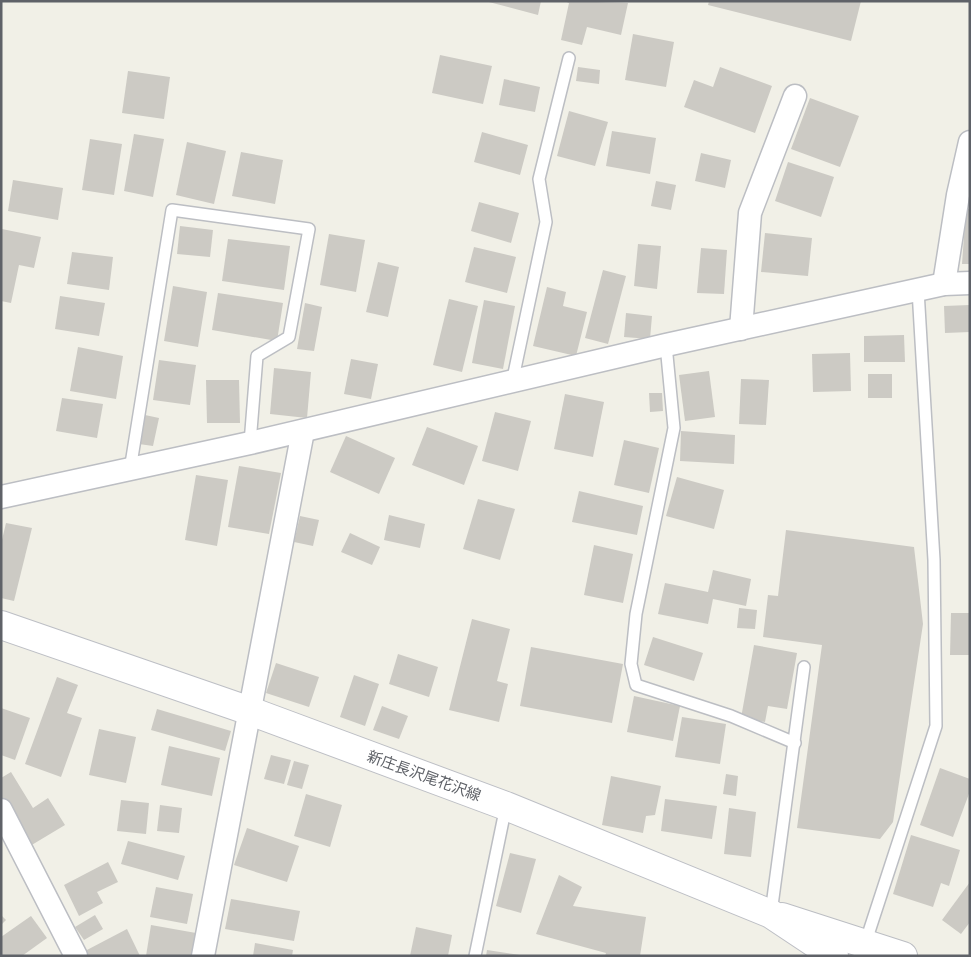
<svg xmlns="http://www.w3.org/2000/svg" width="971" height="957" viewBox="0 0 971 957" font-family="'Work Sans','Noto Sans JP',sans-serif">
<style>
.building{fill:#cccac4}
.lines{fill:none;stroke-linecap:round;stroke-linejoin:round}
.service-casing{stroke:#bcbec3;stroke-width:14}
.minor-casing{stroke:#bcbec3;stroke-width:25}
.tertiary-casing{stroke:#bcbec3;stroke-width:30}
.secondary-casing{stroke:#bdbfc5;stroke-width:30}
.service{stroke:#fff;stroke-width:11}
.minor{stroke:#fff;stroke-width:22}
.tertiary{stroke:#fff;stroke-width:28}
.secondary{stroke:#fff;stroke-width:28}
.labels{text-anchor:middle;stroke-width:4.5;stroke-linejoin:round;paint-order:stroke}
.street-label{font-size:15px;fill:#5f6268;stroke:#fff}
</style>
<rect width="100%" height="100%" fill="#f1f0e7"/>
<g class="building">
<polygon points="485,1 541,1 538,15"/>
<polygon points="564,1 628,3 621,35 587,27 582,45 561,40 569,3"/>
<polygon points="709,1 861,1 851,41 708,5"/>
<polygon points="633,34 674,42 666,87 625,80"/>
<polygon points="440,55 492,66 483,104 432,93"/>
<polygon points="578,67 600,70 599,84 576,81"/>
<polygon points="720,67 772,86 755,133 684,107 694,80 713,87"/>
<polygon points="128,71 170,77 164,119 122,113"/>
<polygon points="504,79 540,87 535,112 499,105"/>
<polygon points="810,98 859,116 840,167 791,149"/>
<polygon points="569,111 608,122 595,166 557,156"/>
<polygon points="612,131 656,138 650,174 606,166"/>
<polygon points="482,132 528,145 520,175 474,162"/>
<polygon points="134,134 164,139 153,197 124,191"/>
<polygon points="90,139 122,144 114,195 82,190"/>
<polygon points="187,142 226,151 214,204 176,195"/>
<polygon points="241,152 283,160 275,204 232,196"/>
<polygon points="701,153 731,160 725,188 695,181"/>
<polygon points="788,162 834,177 821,217 775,201"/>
<polygon points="13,180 63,188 58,220 8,211"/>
<polygon points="656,181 676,185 671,210 651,206"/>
<polygon points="479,202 519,213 511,243 471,231"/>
<polygon points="966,209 970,209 970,264 962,264"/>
<polygon points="180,226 213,230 210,257 177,254"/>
<polygon points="2,229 41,237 34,268 19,265 11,303 1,301"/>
<polygon points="765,233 812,238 808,276 761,272"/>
<polygon points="329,234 365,240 356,292 320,285"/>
<polygon points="228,239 290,246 284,290 222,281"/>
<polygon points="638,244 661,246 657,289 634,286"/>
<polygon points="474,247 516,257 507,293 465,282"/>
<polygon points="701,248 727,250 724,294 697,293"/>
<polygon points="72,252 113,257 109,290 67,284"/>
<polygon points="378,262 399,267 388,317 366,312"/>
<polygon points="603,270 626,276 608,344 585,338"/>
<polygon points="173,286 207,292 198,347 164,341"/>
<polygon points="547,287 566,292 563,306 587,312 576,356 533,346"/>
<polygon points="218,293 283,303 277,341 212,330"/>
<polygon points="60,296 105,303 99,336 55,329"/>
<polygon points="449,299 478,306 462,372 433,365"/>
<polygon points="484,300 515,306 503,369 472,363"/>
<polygon points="305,303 322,307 314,351 297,349"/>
<polygon points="970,305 970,332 945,333 944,306"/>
<polygon points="626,313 652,316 650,339 624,337"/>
<polygon points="904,335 905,362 864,362 864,336"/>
<polygon points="78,347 123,356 116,399 70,391"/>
<polygon points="850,353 851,391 813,392 812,354"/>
<polygon points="351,359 378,364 371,399 344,394"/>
<polygon points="159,360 196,365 190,405 153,400"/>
<polygon points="274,368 311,372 307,418 270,414"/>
<polygon points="709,371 715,417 685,421 679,375"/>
<rect x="868" y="374" width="24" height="24"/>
<polygon points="741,379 769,380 766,425 739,424"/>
<polygon points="206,380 239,380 240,423 207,423"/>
<polygon points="649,393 662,393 663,411 650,412"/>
<polygon points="565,394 604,402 593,457 554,449"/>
<polygon points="62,398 103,404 97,438 56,431"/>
<polygon points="495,412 531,421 518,471 482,461"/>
<polygon points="145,415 159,418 153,446 139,444"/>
<polygon points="427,427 478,446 464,485 412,465"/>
<polygon points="681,431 735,435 734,464 680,461"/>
<polygon points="346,436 395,458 379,494 330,472"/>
<polygon points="624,440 659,448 649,493 614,485"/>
<polygon points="239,466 281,473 269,534 228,527"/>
<polygon points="196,475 228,480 217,546 185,540"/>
<polygon points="677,477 724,490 714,529 666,516"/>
<polygon points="579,491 643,506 637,535 572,522"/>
<polygon points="478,499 515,509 500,560 463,549"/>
<polygon points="389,515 425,524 420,548 384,540"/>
<polygon points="300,516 319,520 313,546 294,542"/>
<polygon points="6,523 32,528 14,601 1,598 1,544"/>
<polygon points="786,530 914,547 923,624 893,822 880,839 797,828 822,645 763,637 768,595 778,596"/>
<polygon points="350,533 380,547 372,565 341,552"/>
<polygon points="594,545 633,554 623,603 584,595"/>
<polygon points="713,570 751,579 746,606 713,599 708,624 658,614 665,583 708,592"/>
<polygon points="739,608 757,610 755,629 737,628"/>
<polygon points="951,613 970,613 970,655 950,655"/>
<polygon points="472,619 510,629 497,681 508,684 499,722 449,710"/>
<polygon points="653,637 703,653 694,681 644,665"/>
<polygon points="754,645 797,653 787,709 768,706 765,722 741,718"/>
<polygon points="531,647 623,664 612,723 520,706"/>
<polygon points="398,654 438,667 429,697 389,684"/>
<polygon points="276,663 319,677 309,707 266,693"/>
<polygon points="354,675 379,684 365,726 340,717"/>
<polygon points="57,677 78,685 67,713 82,718 61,777 25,764"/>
<polygon points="634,696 680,706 673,741 627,732"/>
<polygon points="382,706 408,716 399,739 373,730"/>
<polygon points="1,708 30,718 15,760 1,755"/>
<polygon points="157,709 231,731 225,751 151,730"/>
<polygon points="682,717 726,724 720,764 675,757"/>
<polygon points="99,729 136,737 126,783 89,775"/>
<polygon points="169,746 220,758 212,796 161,785"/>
<polygon points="271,755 291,760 284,784 264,779"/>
<polygon points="294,761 309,765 302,789 287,785"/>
<polygon points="940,768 970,779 970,791 953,837 920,825"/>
<polygon points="11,772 33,808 48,798 65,825 30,846 1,799 1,778"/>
<polygon points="726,774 738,776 736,796 723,794"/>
<polygon points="611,776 661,786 655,815 646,816 643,833 602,825"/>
<polygon points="306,794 342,805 330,847 294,836"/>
<polygon points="665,799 717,806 712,839 661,831"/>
<polygon points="121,800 149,803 146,834 117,831"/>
<polygon points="160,805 182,808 179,833 157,831"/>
<polygon points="729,808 756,812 751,857 724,854"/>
<polygon points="247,828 299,846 287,882 234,865"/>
<polygon points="911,835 960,850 949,886 941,883 933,907 893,894"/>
<polygon points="128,841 185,856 178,880 121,864"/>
<polygon points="510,853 536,859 521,913 496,906"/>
<polygon points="108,862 118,882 97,892 103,903 79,916 64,885"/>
<polygon points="559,875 582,887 573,906 646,917 640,956 605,956 606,953 536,934"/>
<polygon points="970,882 970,922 961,934 942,920"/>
<polygon points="156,887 193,894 187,924 150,917"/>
<polygon points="231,899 300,911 294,941 225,929"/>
<polygon points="1,915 6,920 1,925"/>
<polygon points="95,915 103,929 84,940 75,927"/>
<polygon points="31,916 47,938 22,956 1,956 1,937"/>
<polygon points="151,925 196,933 193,956 146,956"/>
<polygon points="416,927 452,935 448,956 410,956"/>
<polygon points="127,929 140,956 88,956 85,951"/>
<polygon points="255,943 293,950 292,956 253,956"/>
<polygon points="487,950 520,955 520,956 486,956"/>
</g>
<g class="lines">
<g class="service-casing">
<g id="service">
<polyline points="666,345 674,428 636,614 631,664 636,685 731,716 795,743"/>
<polyline points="512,383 546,222 539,179 569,58"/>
<polyline points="130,470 172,210 309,229 289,337 257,356 250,443"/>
<polyline points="771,913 804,667"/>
<polyline points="865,944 936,726 934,560 918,290"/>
<polyline points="475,956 506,806"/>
</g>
</g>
<g class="minor-casing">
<g id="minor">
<polyline points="944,284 958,195 970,142"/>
<polyline points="741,329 750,213 795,96"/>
<polyline points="1,497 250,443 666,345 944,284 970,283"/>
<polyline points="1,810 76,956"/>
<polyline points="203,956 303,431"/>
</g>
</g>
<g class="tertiary-casing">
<polyline id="tertiary" points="782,917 903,956"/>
</g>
<g class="secondary-casing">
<polyline id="secondary" points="1,625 250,711 506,806 771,914 834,956"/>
</g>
<use href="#service" class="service"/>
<use href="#minor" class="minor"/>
<use href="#tertiary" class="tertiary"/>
<use href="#secondary" class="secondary"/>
</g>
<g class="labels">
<g class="street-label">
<text transform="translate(424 776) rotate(20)" y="5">新庄長沢尾花沢線</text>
</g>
</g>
<rect width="971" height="957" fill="none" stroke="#5f6268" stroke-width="5"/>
</svg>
